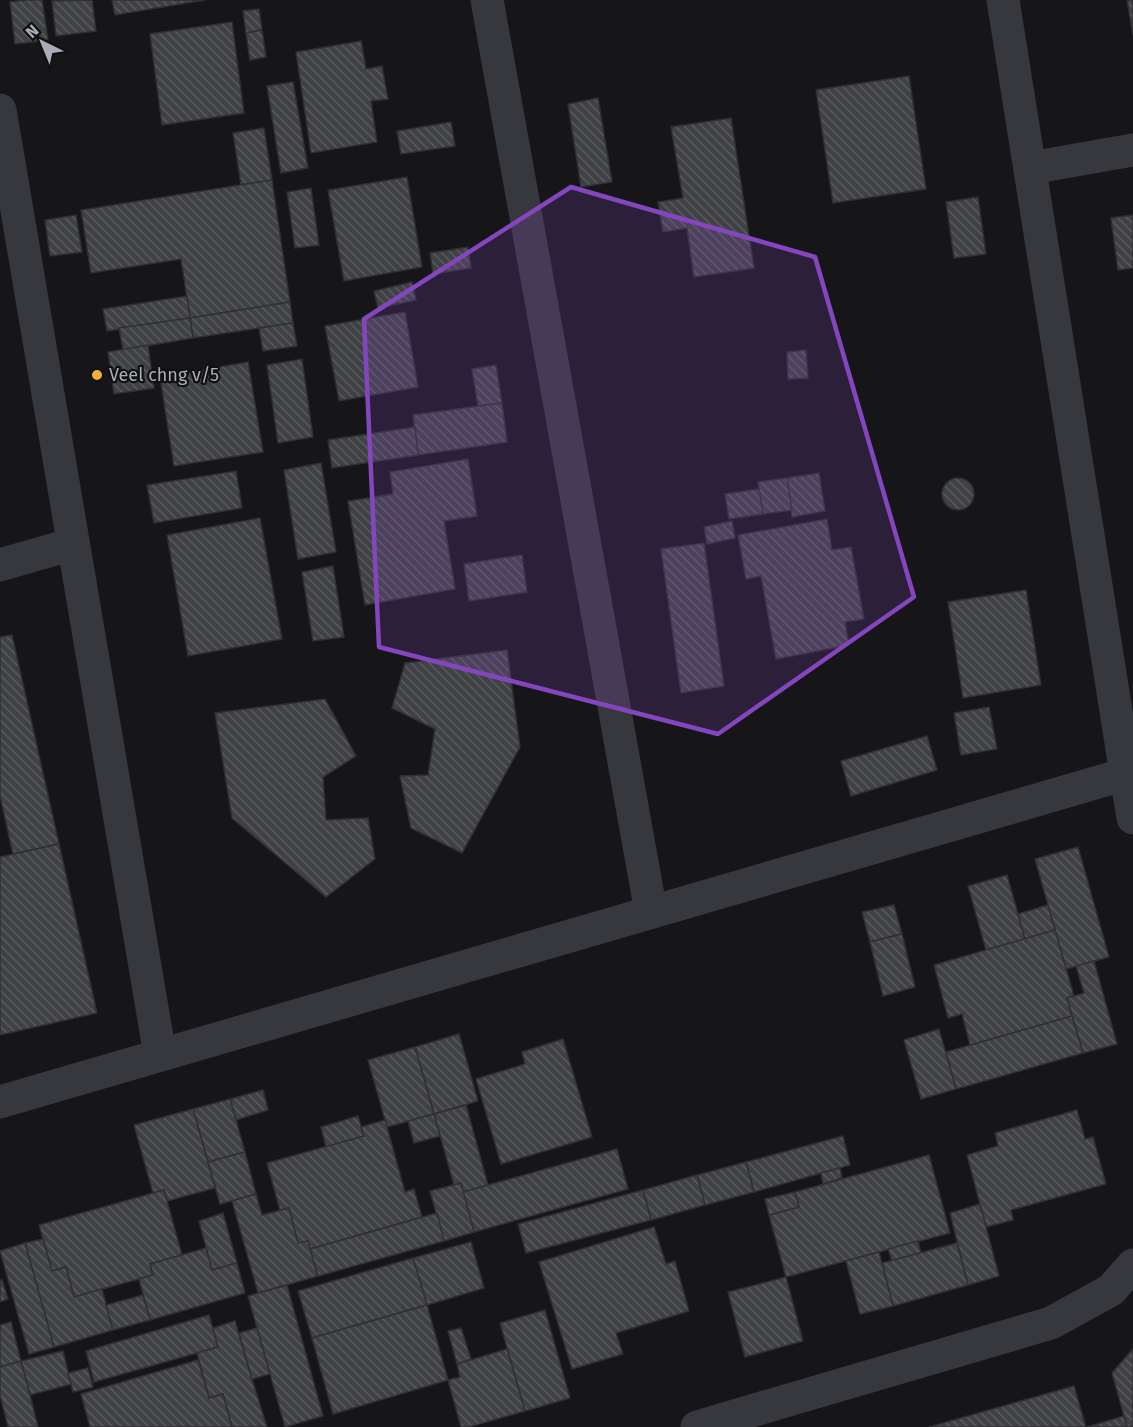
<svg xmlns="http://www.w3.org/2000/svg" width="1133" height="1427" viewBox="0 0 1133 1427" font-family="'Fira Sans',sans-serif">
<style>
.building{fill:url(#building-back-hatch);stroke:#303034;stroke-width:1.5}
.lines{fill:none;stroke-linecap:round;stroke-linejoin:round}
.minor{stroke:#37383d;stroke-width:33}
.marked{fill:#8446be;fill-opacity:0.2;stroke:#8446be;stroke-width:4.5;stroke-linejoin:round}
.poi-dot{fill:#f2b134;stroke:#111113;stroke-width:2}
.labels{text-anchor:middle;stroke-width:4.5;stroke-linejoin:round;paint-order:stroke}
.poi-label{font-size:18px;fill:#a8adb8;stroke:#111113;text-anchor:start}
</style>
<defs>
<pattern id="building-back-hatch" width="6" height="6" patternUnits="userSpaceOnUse" patternTransform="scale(1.5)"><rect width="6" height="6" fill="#404145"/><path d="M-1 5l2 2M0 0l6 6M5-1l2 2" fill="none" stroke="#595a5e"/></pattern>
</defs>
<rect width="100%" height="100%" fill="#161618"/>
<g class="building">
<polygon points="26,0 42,0 48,40 15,44 10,2"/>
<polygon points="92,0 96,31 56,36 52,1"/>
<polygon points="112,0 205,0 115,15"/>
<polygon points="1127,0 1133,0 1133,35"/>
<polygon points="259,9 262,30 246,33 243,11"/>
<polygon points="232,22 244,113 162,125 150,34"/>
<polygon points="262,30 266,57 250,60 246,33"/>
<polygon points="361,41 366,69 382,66 388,99 371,101 377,142 311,153 296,52"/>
<polygon points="909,76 926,189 833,203 816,90"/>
<polygon points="293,82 308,168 281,173 267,86"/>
<polygon points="598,98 612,182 581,187 568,104"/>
<polygon points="731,118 754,268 694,277 687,228 663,232 658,202 683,198 671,127"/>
<polygon points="451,122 455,146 401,154 397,131"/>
<polygon points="264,128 272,180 241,185 233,133"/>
<polygon points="407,177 422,267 344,281 328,190"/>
<polygon points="272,180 290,302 190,318 181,259 91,273 81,210"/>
<polygon points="311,188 319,245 295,248 287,192"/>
<polygon points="978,197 986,254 954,258 946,202"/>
<polygon points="76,215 82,252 50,256 45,220"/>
<polygon points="1133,215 1133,268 1118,270 1111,218"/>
<polygon points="468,247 471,268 433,274 430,253"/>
<polygon points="412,282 416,300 378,308 374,291"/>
<polygon points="187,296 190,318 107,331 103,309"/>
<polygon points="290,302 293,323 193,338 190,318"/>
<polygon points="405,312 418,387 339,401 325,326"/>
<polygon points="190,318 193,338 123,350 119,328"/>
<polygon points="293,323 297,346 263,351 259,328"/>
<polygon points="148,345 154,388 114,394 108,352"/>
<polygon points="806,350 808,378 788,379 787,352"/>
<polygon points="302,359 313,437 278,443 267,365"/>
<polygon points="248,362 263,452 174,466 160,377"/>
<polygon points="496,365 502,403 478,406 472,369"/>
<polygon points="502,403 507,442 418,455 413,415"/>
<polygon points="415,427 418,455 332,468 328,440"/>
<polygon points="468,459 477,516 444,521 455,589 365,605 348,501 393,494 390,472"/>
<polygon points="321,463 336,552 298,559 284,470"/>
<polygon points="236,471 242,508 154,523 147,485"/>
<polygon points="819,473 825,511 792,517 787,478"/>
<polygon points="787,478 792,510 763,514 758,482"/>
<circle cx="958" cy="494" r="16"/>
<polygon points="759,489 763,514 729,519 725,494"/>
<polygon points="260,518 282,639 188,656 167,535"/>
<polygon points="827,519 832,550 851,547 864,619 845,622 849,645 776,659 761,576 746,579 738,535"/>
<polygon points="732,521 735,538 707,544 704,527"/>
<polygon points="704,543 724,686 681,693 661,549"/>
<polygon points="522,555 527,592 469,601 464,564"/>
<polygon points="333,566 344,637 313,641 302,572"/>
<polygon points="1026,590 1041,685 963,698 948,602"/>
<polygon points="12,635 59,844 13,854 0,796 0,637"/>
<polygon points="507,650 520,747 462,853 411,828 400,776 428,775 435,729 392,708 405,663"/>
<polygon points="325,699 356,756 323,777 326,820 368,818 375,859 326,897 232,818 215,713"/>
<polygon points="989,707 997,749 961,755 954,713"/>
<polygon points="927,736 937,770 851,796 841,761"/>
<polygon points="59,844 97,1013 0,1035 0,857"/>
<polygon points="1078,847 1109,957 1066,969 1035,859"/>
<polygon points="1007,875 1025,939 986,950 968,886"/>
<polygon points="894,905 902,934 870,942 862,912"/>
<polygon points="1048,905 1055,930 1025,939 1018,914"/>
<polygon points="1055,930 1074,996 1067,998 1072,1016 970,1045 962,1014 948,1018 934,965"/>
<polygon points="902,934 915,987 883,996 870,942"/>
<polygon points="1094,961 1117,1044 1083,1053 1067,998 1084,993 1076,966"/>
<polygon points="1072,1016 1083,1053 956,1089 946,1052"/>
<polygon points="939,1029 956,1089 921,1099 904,1040"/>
<polygon points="459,1034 478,1101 434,1114 415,1047"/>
<polygon points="563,1039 592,1137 501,1164 476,1079 525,1064 522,1052"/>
<polygon points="415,1047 434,1114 387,1127 368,1060"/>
<polygon points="263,1090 268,1110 236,1120 230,1099"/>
<polygon points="230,1099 245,1152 208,1162 193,1109"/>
<polygon points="466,1105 488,1185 463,1192 461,1183 454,1185 434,1114"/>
<polygon points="193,1109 215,1188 167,1201 164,1190 153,1193 134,1125"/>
<polygon points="1077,1110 1085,1139 1093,1137 1106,1184 1011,1210 1013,1220 986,1227 967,1155 998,1146 995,1133"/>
<polygon points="434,1114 440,1136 414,1143 408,1121"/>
<polygon points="358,1116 364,1136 326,1147 321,1127"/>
<polygon points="385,1120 405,1192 414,1189 422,1217 310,1249 308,1241 298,1243 289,1208 280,1210 267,1163 364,1136 361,1127"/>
<polygon points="843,1136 850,1165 754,1192 746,1162"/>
<polygon points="617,1149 628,1189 474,1232 463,1192"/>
<polygon points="245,1152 256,1194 220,1204 208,1162"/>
<polygon points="929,1155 950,1233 786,1277 769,1215 799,1207 795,1192"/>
<polygon points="746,1162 754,1192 705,1205 697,1175"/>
<polygon points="840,1168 842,1178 823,1184 821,1173"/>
<polygon points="697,1175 705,1205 651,1220 643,1190"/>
<polygon points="461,1183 474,1232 444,1241 430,1191"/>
<polygon points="164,1190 182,1255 150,1264 153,1275 74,1297 66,1267 52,1271 39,1225"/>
<polygon points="643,1190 651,1220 526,1253 518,1224"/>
<polygon points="795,1192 799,1207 769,1215 765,1199"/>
<polygon points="256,1194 262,1215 289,1208 298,1243 308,1241 318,1276 258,1293 232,1201"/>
<polygon points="980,1204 999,1276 968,1285 950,1213"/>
<polygon points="223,1213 237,1263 212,1270 199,1221"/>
<polygon points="437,1213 444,1241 318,1276 310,1249"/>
<polygon points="654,1227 666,1264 675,1261 689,1311 616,1333 623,1354 572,1369 539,1262"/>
<polygon points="43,1239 52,1271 66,1267 74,1297 102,1289 113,1330 54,1347 25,1243"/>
<polygon points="918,1241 921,1253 892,1261 888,1249"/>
<polygon points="471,1242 484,1288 427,1305 413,1258"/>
<polygon points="25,1243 54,1347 29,1354 0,1251"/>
<polygon points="957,1243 968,1285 893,1306 882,1263"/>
<polygon points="206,1248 212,1270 237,1263 245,1293 150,1320 139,1279 153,1275 150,1264"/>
<polygon points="879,1252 893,1306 860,1314 846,1261"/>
<polygon points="413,1258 427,1305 312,1338 298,1291"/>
<polygon points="786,1277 803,1341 745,1357 728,1292"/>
<polygon points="0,1280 2,1280 8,1299 0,1302"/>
<polygon points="287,1285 323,1416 285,1427 248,1296"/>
<polygon points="143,1295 150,1320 113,1330 106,1305"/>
<polygon points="427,1305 448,1380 333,1414 312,1338"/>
<polygon points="545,1310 570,1398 525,1411 500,1323"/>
<polygon points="209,1315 218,1347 94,1382 86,1351"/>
<polygon points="235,1321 252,1379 267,1427 232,1427 223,1394 209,1398 197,1353 218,1347 213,1328"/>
<polygon points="11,1322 21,1361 0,1367 0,1325"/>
<polygon points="257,1328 270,1374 252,1379 239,1333"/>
<polygon points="461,1328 471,1359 457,1364 448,1331"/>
<polygon points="507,1349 525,1411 469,1427 461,1427 448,1380 460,1377 457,1364"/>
<polygon points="1133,1349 1133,1427 1127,1427 1112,1373"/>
<polygon points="63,1351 71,1384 30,1395 21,1361"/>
<polygon points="198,1360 209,1398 223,1394 232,1427 90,1427 81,1394"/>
<polygon points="21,1361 30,1395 38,1427 8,1427 0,1395 0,1367"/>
<polygon points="88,1368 93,1387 73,1392 68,1373"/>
<polygon points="1074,1386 1086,1427 929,1427"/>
<polygon points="1124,1416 1127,1427 1087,1427"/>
</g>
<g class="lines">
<g class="minor">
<polyline points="487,0 651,912"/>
<polyline points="1003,0 1133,818"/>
<polyline points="0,110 160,1055"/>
<polyline points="1030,168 1133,150"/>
<polyline points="0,565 73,544"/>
<polyline points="0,1102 1126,774"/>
<polyline points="697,1427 1051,1323 1111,1290 1133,1265"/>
</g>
</g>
<path class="marked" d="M571 187 815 257 914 597 718 734 379 647 364 319Z"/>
<circle class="poi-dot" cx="97" cy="375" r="6"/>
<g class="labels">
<g class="poi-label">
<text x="109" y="381">Veel chng v/5</text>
</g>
</g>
<g transform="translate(42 42) rotate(317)" stroke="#111113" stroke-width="4.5" paint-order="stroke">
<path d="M0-4.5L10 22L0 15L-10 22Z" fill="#a8adb8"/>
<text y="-9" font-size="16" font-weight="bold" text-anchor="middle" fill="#a8adb8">N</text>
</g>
</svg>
